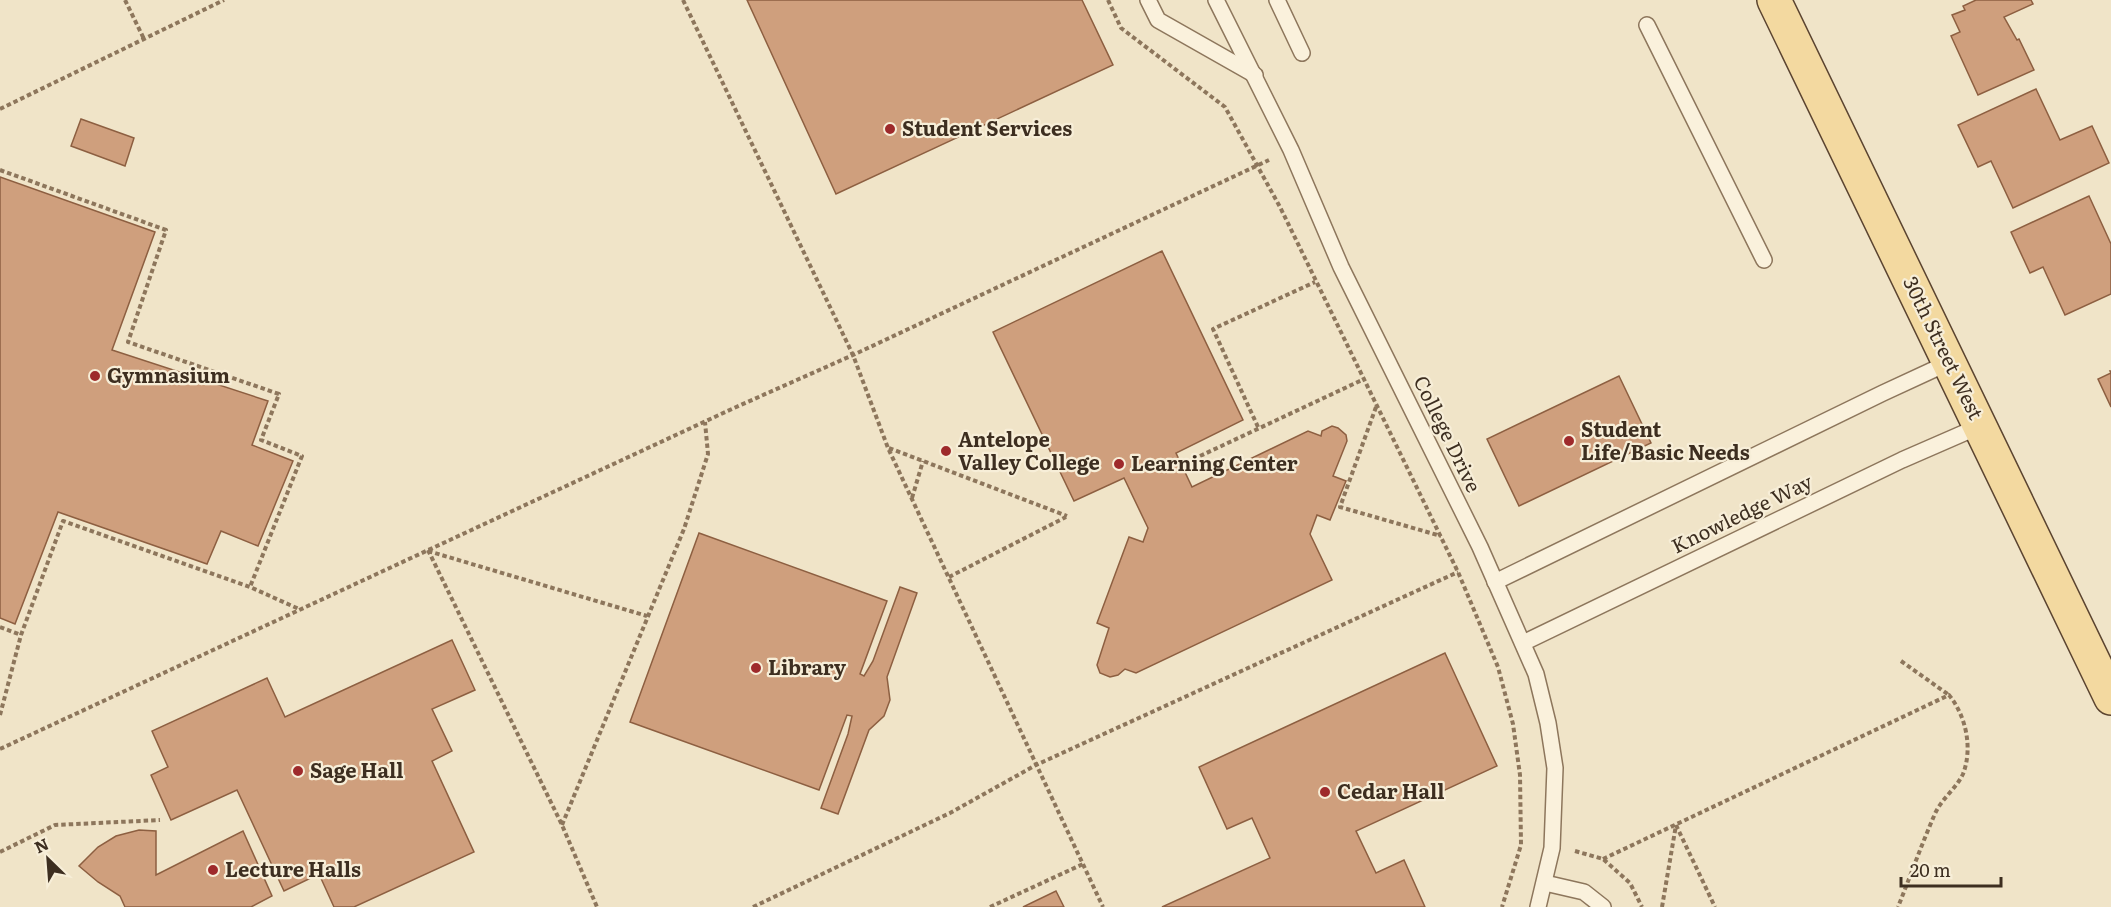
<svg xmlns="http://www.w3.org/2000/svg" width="2111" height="907" viewBox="0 0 2111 907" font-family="Literata,serif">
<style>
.building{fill:#cf9f7d;stroke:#8d5f41;stroke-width:1.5}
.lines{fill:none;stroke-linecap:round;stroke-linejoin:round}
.service-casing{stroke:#8d765c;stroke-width:18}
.primary-casing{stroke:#5b4430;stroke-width:36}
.path{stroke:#8d765c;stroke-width:4;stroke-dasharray:4.5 3;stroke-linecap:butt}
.service{stroke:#faf1dc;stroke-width:15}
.primary{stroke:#f3d9a0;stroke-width:33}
.poi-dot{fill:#9e2a2b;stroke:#f7eed8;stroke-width:2}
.labels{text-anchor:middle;stroke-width:4.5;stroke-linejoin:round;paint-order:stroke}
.poi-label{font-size:20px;font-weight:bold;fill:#3d2e20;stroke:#f7eed8;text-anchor:start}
.street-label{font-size:20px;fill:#3d2e20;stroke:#f7eed8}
</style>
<rect width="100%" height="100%" fill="#f0e4c8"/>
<g class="building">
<polygon points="747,0 1082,0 1113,65 836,194"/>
<polygon points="1976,0 2031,0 2033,4 2004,17 2017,40 2019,39 2034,70 1978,95 1951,36 1960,32 1952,15 1965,10 1963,6"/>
<polygon points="2036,89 2060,140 2092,126 2109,163 2013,208 1991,161 1978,167 1958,125"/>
<polygon points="81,119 134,138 125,166 71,146"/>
<polygon points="0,177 155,232 112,350 268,401 252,445 293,461 258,546 221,531 207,564 58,512 15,624 0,618"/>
<polygon points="2089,196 2111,244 2111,294 2065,315 2043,267 2030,273 2011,232"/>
<polygon points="1162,251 1243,420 1176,453 1192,487 1308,431 1321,436 1322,431 1332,426 1338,428 1346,435 1347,441 1333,476 1346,481 1330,520 1317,515 1310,534 1332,580 1136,673 1125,669 1118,675 1110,677 1100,673 1097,665 1109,628 1097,623 1129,537 1143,542 1148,528 1124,478 1074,501 993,332"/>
<polygon points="2110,371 2111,371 2111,407 2098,379 2111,373"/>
<polygon points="1619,376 1651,443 1519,506 1487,439"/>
<polygon points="699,533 887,601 860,674 864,676 873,661 900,587 917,593 887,677 890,700 884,716 869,730 838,814 821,808 848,734 852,716 847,715 819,790 630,722"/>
<polygon points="452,640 475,690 432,709 452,751 432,761 474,852 354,907 334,907 319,874 284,891 237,790 171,820 151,775 168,767 152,731 267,678 285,717"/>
<polygon points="1445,653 1497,766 1356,831 1376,873 1404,860 1425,907 1162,907 1270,858 1252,818 1227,829 1199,767"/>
<polygon points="139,830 156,831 156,875 243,831 272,896 251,907 125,907 120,896 98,882 79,866 98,847 116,836"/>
<polygon points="1056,891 1064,907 1023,907"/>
</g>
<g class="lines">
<g class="service-casing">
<g id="service">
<polyline points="1148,0 1158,20 1255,75"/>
<polyline points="1216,0 1291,150 1341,267 1480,547 1536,674 1548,723 1555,768 1552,848 1538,907"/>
<polyline points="1277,0 1302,53"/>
<polyline points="1647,25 1764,260"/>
<polyline points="1495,582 1883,393 1950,362"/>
<polyline points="1523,643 1902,460 1980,426"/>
<polyline points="1545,883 1584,892 1603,907"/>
</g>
</g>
<g class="primary-casing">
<polyline id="primary" points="1774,0 2111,698"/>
</g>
<g class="path">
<polyline points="125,0 144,39"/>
<polyline points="683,0 853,355 888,448 1103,907"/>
<polyline points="1108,0 1121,28 1225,107 1280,207 1458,572 1498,667 1513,724 1520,775 1521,845 1502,907"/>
<polyline points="0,109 224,0"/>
<polyline points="0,170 166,230 128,342 279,394 261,440 302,456 250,587"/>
<polyline points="1376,407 1340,507 1441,536"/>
<polyline points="1258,427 1213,329 1315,282"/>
<polyline points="889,448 1067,516"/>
<polyline points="1200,456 1362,380"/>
<polyline points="912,498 923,461"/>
<polyline points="428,550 562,825 597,907"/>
<polyline points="428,551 647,616"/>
<polyline points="949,577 1066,517"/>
<polyline points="0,627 21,635"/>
<polyline points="1901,661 1949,695"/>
<polyline points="0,715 21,635 63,521 250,587 299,609"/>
<polyline points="0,749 734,408 853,355 1269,160"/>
<polyline points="562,825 684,529 708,454 705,422"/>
<polyline points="1676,825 1715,907"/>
<polyline points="1575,851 1603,859 1630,883 1642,907"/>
<polyline points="0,852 55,825 160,820"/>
<path d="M1603 859 1949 695C1966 716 1973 748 1963 774 1956 789 1940 800 1934 816 1921 846 1910 877 1898 907"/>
<polyline points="753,907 950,813 1036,765 1458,572"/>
<polyline points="990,907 1083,864"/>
<polyline points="1662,907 1676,825"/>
</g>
<use href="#service" class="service"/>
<use href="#primary" class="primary"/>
</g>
<g class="poi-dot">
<circle cx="890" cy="129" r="6"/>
<circle cx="95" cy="376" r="6"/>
<circle cx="1569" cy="441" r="6"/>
<circle cx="946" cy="451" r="6"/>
<circle cx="1119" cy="464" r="6"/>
<circle cx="756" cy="668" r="6"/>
<circle cx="298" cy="771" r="6"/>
<circle cx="1325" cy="792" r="6"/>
<circle cx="213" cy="870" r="6"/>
</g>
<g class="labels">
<g class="poi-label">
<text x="902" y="136">Student Services</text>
<text x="107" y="383">Gymnasium</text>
<text x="1581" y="437">Student<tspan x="1581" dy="23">Life/Basic Needs</tspan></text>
<text x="958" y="447">Antelope<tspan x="958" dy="23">Valley College</tspan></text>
<text x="1131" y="471">Learning Center</text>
<text x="768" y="675">Library</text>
<text x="310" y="778">Sage Hall</text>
<text x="1337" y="799">Cedar Hall</text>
<text x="225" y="877">Lecture Halls</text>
</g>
<g class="street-label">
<text transform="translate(1943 348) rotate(64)" y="7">30th Street West</text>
<text transform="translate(1447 434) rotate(64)" y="7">College Drive</text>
<text transform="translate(1742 514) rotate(-26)" y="7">Knowledge Way</text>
</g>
</g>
<g transform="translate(48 859) rotate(335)" stroke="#f7eed8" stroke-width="4.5" paint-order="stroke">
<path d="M0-4.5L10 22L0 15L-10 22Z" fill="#3d2e20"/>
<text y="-9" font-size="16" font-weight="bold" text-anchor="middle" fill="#3d2e20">N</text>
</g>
<path d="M1901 877v9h100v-9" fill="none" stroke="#3d2e20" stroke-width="3"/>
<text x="1910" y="877" font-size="18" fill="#3d2e20" stroke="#f7eed8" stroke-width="4.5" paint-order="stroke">20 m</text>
</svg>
